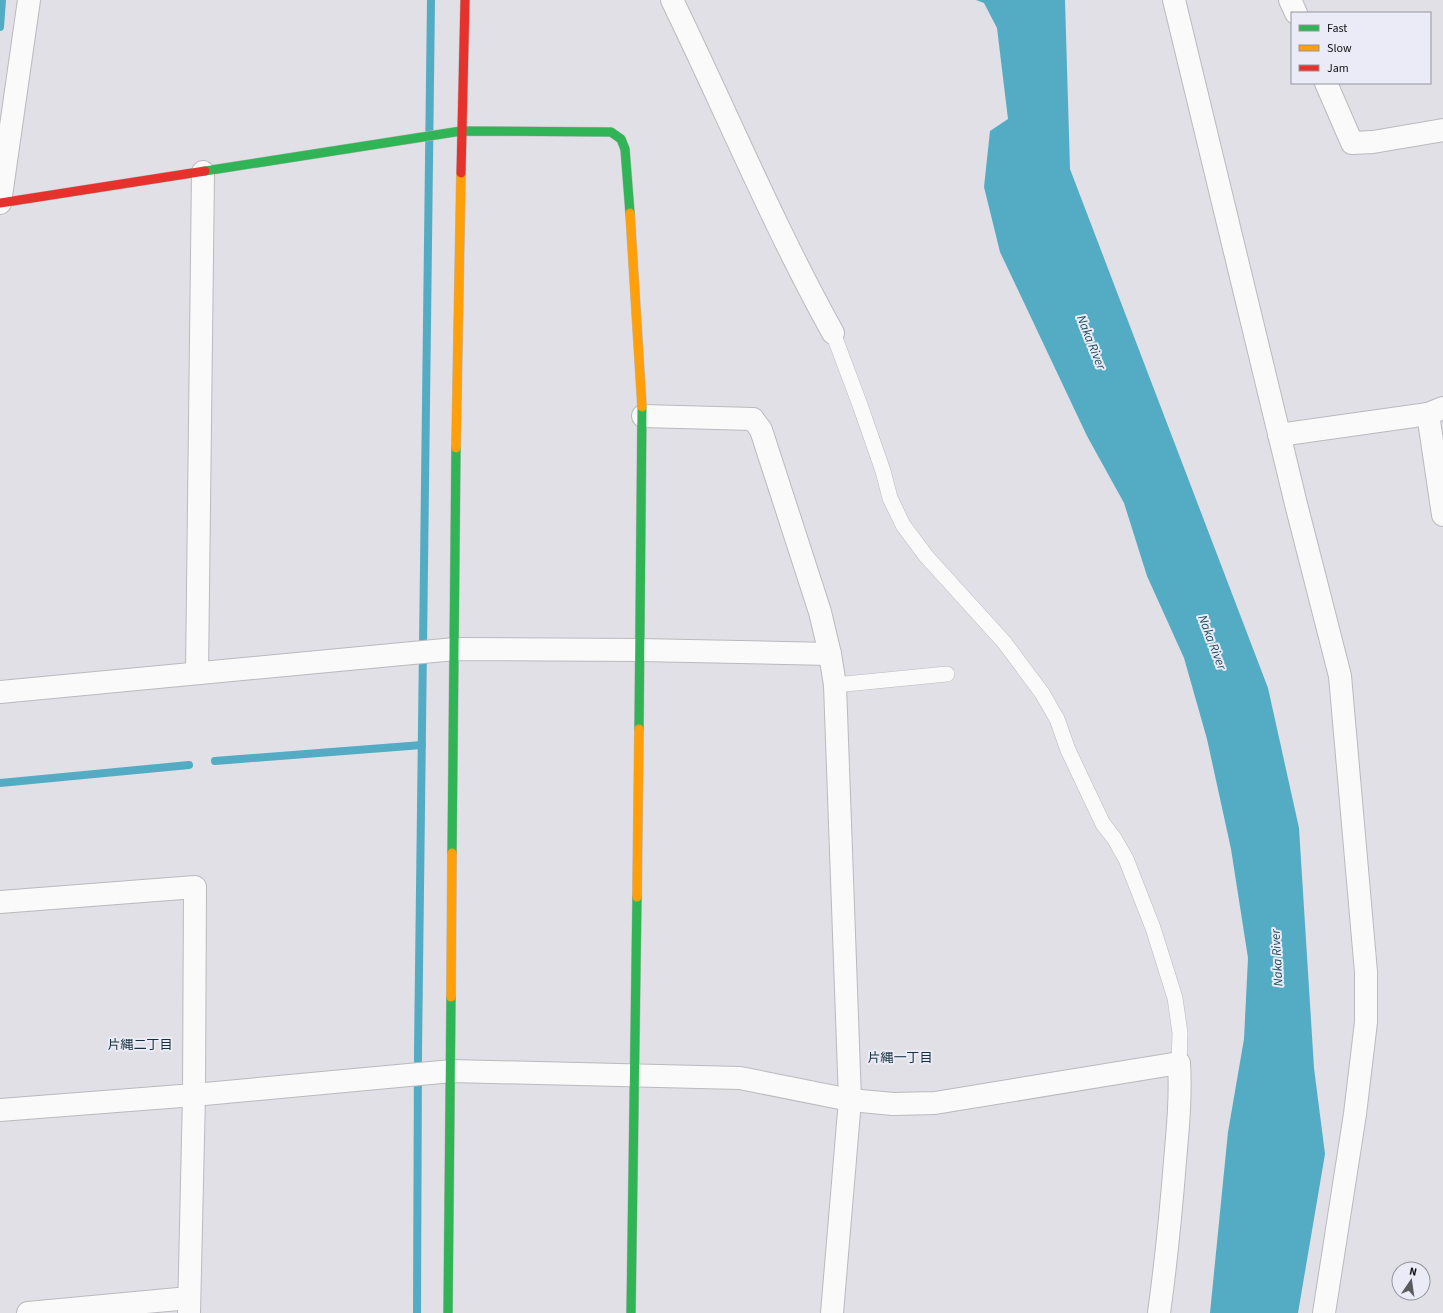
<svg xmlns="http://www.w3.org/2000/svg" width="1443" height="1313" viewBox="0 0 1443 1313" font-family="'Source Sans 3','Noto Sans JP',sans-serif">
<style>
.water{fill:#53acc4}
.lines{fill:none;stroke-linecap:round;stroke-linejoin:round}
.stream{stroke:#53acc4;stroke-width:8}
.lane-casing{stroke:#bababe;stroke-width:16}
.street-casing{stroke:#bababe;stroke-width:24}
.fast-casing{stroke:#bababe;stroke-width:10}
.slow-casing{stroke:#bababe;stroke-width:10}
.jam-casing{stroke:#bababe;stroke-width:10}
.lane{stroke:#fafafb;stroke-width:15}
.street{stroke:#fafafb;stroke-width:22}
.fast{stroke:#30b455;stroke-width:9}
.slow{stroke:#ff9f0a;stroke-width:9}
.jam{stroke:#e5322d;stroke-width:9}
.labels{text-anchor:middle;stroke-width:4;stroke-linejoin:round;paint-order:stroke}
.water-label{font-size:13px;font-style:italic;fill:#1c4b59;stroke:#eaebf7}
.neighbourhood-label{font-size:13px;fill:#14313c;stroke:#eaebf7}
</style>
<rect width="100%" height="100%" fill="#e0e0e6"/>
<polygon class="water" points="976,0 1065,0 1070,169 1268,688 1299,828 1314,1068 1325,1154 1298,1313 1210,1313 1228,1132 1244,1039 1248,958 1231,849 1207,739 1184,658 1147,576 1124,503 1087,436 1000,252 984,187 990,131 1008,119 997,28 984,3"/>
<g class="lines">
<g class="stream">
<polyline points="0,27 2,0"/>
<polyline points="215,761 422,745"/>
<polyline points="0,783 189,765"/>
<polyline points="417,1313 418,1051 431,0"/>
</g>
<g class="lane-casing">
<g id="lane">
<polyline points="833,333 860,405 883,471 890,498 903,525 926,556 1004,642 1042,693 1057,719 1068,750 1103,824 1114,838 1126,859 1153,928 1175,998 1180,1033 1179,1063"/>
<polyline points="835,685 947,674"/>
</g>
</g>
<g class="street-casing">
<g id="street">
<path d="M672 0C726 111 773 225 833 333"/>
<polyline points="1174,0 1296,504 1340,676 1366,972 1366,1022 1355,1114 1324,1313"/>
<polyline points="1290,0 1296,13"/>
<polyline points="1326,83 1352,143 1373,142 1443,130"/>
<polyline points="0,203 29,0"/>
<polyline points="1428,414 1443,515"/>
<polyline points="1279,435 1428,414 1443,408"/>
<polyline points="830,654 835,685 850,1100 832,1313"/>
<polyline points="197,673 203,172"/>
<polyline points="0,692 455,649 640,650 830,654 820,612 761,430 753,419 643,416"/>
<polyline points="0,902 195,887 194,1095 189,1313"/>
<path d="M0 1110 194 1095 452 1071 740 1078 850 1100 893 1104 935 1103 1179 1063C1181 1095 1178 1128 1175 1161 1171 1212 1166 1262 1159 1313"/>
<polyline points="28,1313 189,1298"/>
</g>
</g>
<g class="fast-casing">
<g id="fast">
<polyline points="205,171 461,131 611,132 621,139 625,149 630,213"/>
<polyline points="639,729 642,407"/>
<polyline points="452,853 456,448"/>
<polyline points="448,1313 451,997"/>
<polyline points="631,1313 637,897"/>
</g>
</g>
<g class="slow-casing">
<g id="slow">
<polyline points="630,213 642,407"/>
<polyline points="456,448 461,173"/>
<polyline points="637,897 639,729"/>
<polyline points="451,997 452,853"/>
</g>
</g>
<g class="jam-casing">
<g id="jam">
<polyline points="461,173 465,0"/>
<polyline points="0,203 205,171"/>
</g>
</g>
<use href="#lane" class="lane"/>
<use href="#street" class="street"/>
<use href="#fast" class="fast"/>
<use href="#slow" class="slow"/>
<use href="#jam" class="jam"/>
</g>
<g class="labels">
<g class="water-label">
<text transform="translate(1092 342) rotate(68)" y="5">Naka River</text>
<text transform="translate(1213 642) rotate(69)" y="5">Naka River</text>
<text transform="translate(1276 958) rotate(-93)" y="5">Naka River</text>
</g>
<g class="neighbourhood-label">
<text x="140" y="1049">片縄二丁目</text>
<text x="900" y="1062">片縄一丁目</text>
</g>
</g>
<rect x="1291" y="12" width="140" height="72" fill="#eaebf7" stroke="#94949d"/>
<rect x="1299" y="25" width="20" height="6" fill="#30b455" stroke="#94949d"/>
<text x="1327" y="32" font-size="12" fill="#121216">Fast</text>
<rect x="1299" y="45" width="20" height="6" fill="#ff9f0a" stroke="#94949d"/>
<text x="1327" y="52" font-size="12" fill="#121216">Slow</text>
<rect x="1299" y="65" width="20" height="6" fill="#e5322d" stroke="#94949d"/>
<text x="1327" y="72" font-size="12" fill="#121216">Jam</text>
<g transform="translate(1411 1281) rotate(13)"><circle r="19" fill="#eaebf7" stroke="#94949d"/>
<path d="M0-3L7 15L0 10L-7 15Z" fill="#5a5a5f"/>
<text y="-6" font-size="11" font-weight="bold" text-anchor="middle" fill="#121216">N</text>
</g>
</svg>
